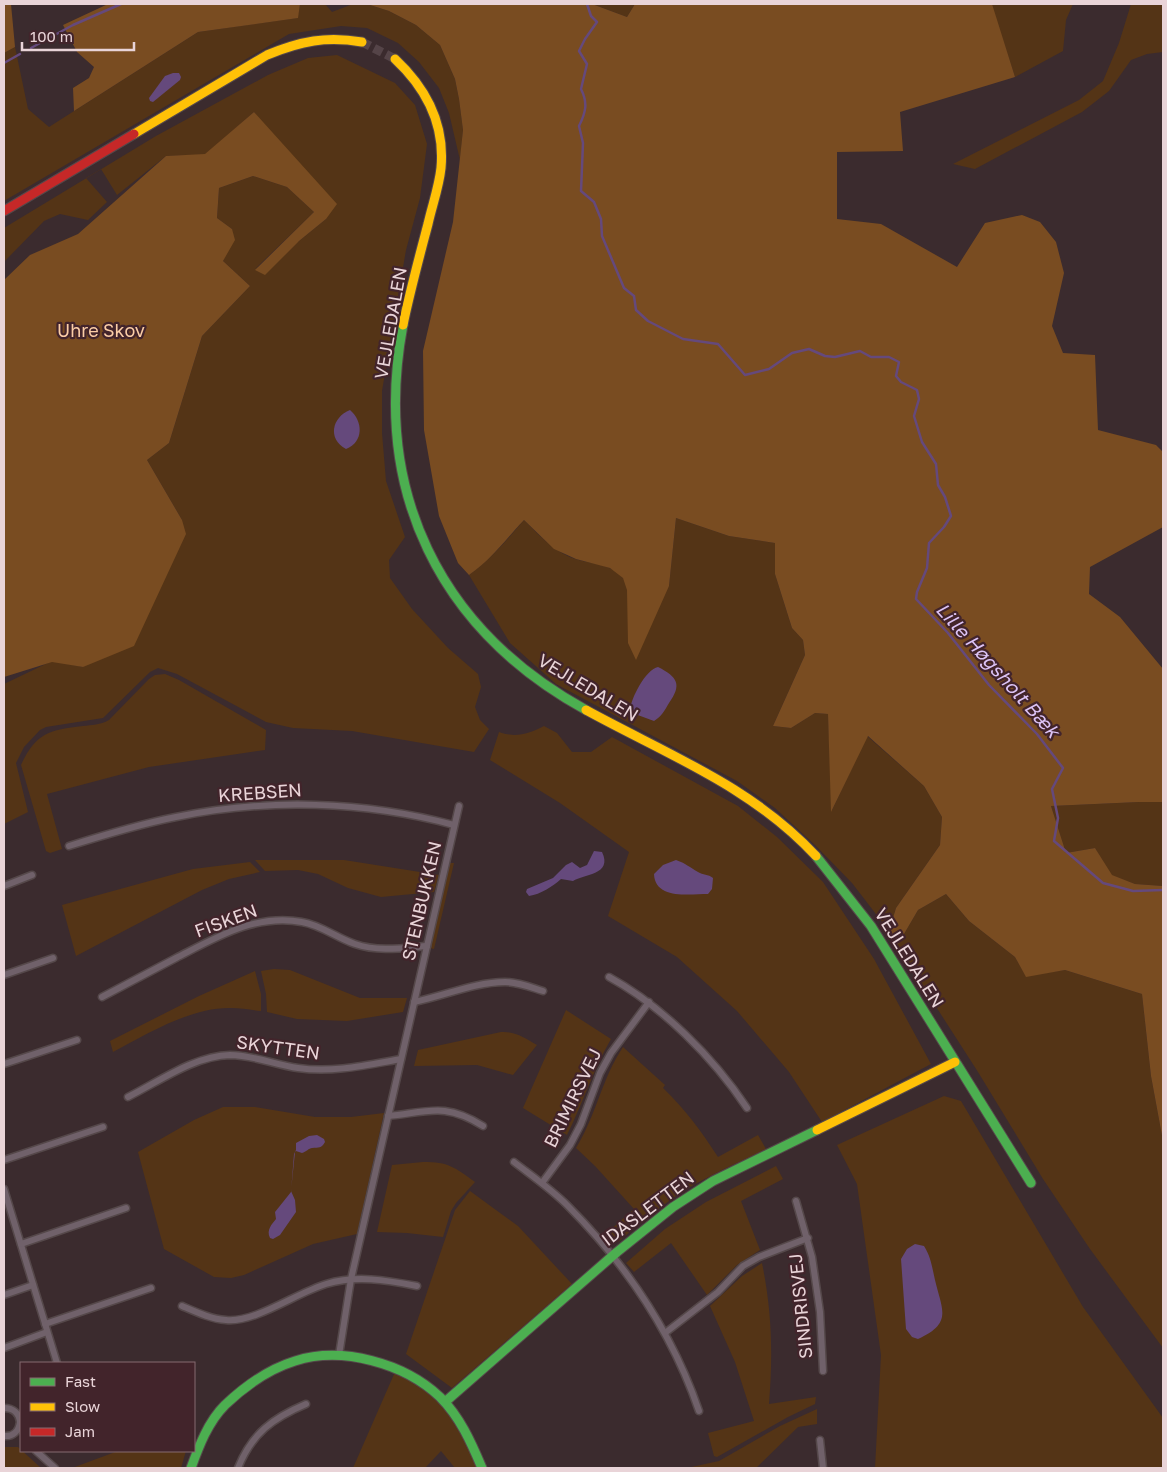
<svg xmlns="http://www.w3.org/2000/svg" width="1167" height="1472" viewBox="0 0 1167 1472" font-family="'Golos Text',sans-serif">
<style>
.green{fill:#543416}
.forest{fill:#794c21}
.water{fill:#65497c}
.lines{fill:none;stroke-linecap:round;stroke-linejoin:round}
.stream{stroke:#65497c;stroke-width:2.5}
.secondary-tunnel{stroke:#554448;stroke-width:9;stroke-dasharray:9 4.5;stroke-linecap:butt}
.street-casing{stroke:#55484a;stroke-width:9}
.fast-casing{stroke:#55484a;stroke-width:11}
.slow-casing{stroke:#55484a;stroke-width:11}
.jam-casing{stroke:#55484a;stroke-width:11}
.street{stroke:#70616a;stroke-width:6}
.fast{stroke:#4caf50;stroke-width:9}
.slow{stroke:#ffc107;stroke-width:9}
.jam{stroke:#c62828;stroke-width:9}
.labels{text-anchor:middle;stroke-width:4.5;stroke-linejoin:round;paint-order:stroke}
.street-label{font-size:18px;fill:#e9d4d8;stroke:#42242b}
.park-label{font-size:18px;fill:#fbcda6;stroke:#42242b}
.water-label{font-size:19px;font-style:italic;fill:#dcc3f5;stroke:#42242b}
</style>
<rect width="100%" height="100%" fill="#3b2b2e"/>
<g class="green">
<polygon points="300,4 325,4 332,12 353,4 367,4 389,11 416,25 440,45 455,79 459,99 463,130 460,160 449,113 439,88 419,62 398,43 367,28 341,26 289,34 4,201 4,53 15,47 28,109 49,127 198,32 297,18"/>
<polygon points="592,4 635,4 627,17"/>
<polygon points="991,4 1073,4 1066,20 1063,51 1015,77"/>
<polygon points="1131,4 1163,4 1163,52 1147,54 1131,60 1109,91 1082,112 975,169 953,164 1079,100 1103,81 1119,43"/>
<polygon points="337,55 395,83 415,105 427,144 420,198 406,250 382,391 382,433 386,481 405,537 389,560 390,578 412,609 448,648 478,674 481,687 475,707 480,720 489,729 474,752 352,731 293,728 266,722 177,674 158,668 150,672 103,718 46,727 40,730 24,747 16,763 28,812 4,824 4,684 52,661 83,667 182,520 147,460 169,443 202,336 250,286 223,261 232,229 217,218 219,188 253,176 287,187 314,212 255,269 299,241 326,219 254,112 205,155 166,156 117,195 101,169 86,178 107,202 88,220 60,214 44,221 4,262 4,228 156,136 268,75 308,58"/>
<path d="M676 518 729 536 775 543V574L792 628 803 640 805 655 773 726 791 728 815 713 828 714 832 810 867 736 924 786 942 817 940 845 896 908 889 931 852 883 815 845 775 808 737 781 556 684 510 643 469 575C491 559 507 540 524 520 540 536 556 554 579 560 593 564 615 565 624 579 631 590 628 629 628 643L669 586Z"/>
<path d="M165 674 179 680 266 730 265 750 149 767 47 794 62 849 50 853 46 851 21 765C36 733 49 730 83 726 92 725 100 725 109 720L149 679 155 675Z"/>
<path d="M544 726 557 733 572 752H591L612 737 738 806 777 837 823 882 874 959 931 1064 822 1122 789 1072 737 1011 677 957 608 916 629 852 560 803 490 760 499 732C516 738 528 734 544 726Z"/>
<polygon points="1139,802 1163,802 1163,886 1135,884 1111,875 1095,848 1066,853 1051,806"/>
<polygon points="255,860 344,860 439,875 434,892 381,897 348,888 318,874 298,870 265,871"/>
<polygon points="250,862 260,872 229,879 202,890 76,956 62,905 193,869"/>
<polygon points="450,863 454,863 434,949 430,948"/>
<polygon points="946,894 969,921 1015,957 1026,976 1065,970 1142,994 1151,1076 1163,1141 1163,1348 1090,1249 1043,1179 978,1072 897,946 918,910"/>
<polygon points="274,969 290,970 360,998 407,998 403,1012 347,1021 297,1019 267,1012 266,994 261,971"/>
<path d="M255 971 261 994V1011C251 1010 241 1008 231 1008 191 1007 147 1034 113 1052L110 1041 199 996Z"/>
<path d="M566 1010 611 1039C593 1070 583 1103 567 1135L523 1108Z"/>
<path d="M501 1032C515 1031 525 1038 537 1045L513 1075 477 1065 414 1066 418 1050Z"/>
<path d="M623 1047 665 1085 663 1088C686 1110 701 1131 718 1157L758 1135 766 1149C736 1164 704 1177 676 1196 656 1210 637 1226 618 1242L609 1231 634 1209 595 1166 576 1148C596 1116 602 1078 623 1047Z"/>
<polygon points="944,1096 961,1101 1083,1307 1163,1418 1163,1468 875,1468 881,1355 857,1184 837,1145"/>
<polygon points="223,1107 255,1107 315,1117 351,1117 384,1113 357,1234 313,1244 244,1275 231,1278 214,1277 164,1249 138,1152 194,1120"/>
<path d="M423 1162C449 1162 454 1167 475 1182L456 1203 451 1211 443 1237 407 1233 377 1232 392 1165Z"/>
<polygon points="776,1166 783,1179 741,1201 760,1250 737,1265 707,1295 671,1243 634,1272 626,1263 665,1229 706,1202"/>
<polygon points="470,1191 518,1226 572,1284 452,1388 406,1354 455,1210"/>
<path d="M762 1263C772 1312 773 1354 769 1404L816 1397 815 1404 788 1417 717 1457 714 1456 708 1433 754 1421 735 1362 710 1306 742 1276Z"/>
<polygon points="395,1372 419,1385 435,1398 461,1429 477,1467 455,1468 441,1451 425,1468 353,1468"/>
<polygon points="817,1409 817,1424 798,1427 756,1468 687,1468 719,1461 780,1426"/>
<polygon points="4,1447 18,1447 41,1468 4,1468"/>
<polygon points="118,1451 186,1451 181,1468 72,1468"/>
</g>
<g class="forest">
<polygon points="4,4 11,4 15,47 4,53"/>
<polygon points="108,4 300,4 298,18 198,32 74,111 73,88 89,78 94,67 77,52 63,25"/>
<path d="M367 4H592L627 17 635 4H992L1015 77 900 112 903 151 837 152V219L881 224 957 267 985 223 1022 215 1040 222 1056 242 1064 273 1052 326 1063 353 1095 355 1098 430 1156 445 1163 452V527L1090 567 1089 594 1120 617 1163 669V802H1139L1051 806 1066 853 1095 848 1112 875 1135 884 1163 886V1141L1151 1076 1142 994 1065 970 1026 977 1015 957 969 921 946 894 918 910 897 946 889 931 896 908 940 845 942 817 924 786 868 736 831 812 828 714 815 713 791 728 773 726 805 655 803 640 792 628 775 574V543L729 536 676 518 669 586 636 660 628 643 627 590 623 578 610 568 576 559 554 549 524 520C505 540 493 558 469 575L458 563 439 516 424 430 423 351 453 222 463 130 459 99 455 79 440 45 416 25 389 11Z"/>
<polygon points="254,112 337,204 326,219 299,241 265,275 255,270 314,212 287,187 253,176 219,188 217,218 232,229 235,240 223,261 250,286 202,336 169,443 147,460 182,520 186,534 134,646 83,667 52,662 4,677 4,280 30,255 78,234 166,156 205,154"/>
</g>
<g class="water">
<polygon points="173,73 179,73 181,77 180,80 153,102 150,101 149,98 165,76"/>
<path d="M350 410C363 421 364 442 346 449 327 439 332 417 350 410Z"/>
<path d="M658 667C678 677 682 685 669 703 665 710 661 717 654 721L635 714 630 710C631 698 646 669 658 667Z"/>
<path d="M594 851 602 852C613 875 584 874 573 881L561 879C552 887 541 894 529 896L526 892 527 889 553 878 566 865 572 862 580 868 587 865Z"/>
<path d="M676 860C687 864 689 867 698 872 703 875 708 874 713 878L712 889 708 894C690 894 655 900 654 874L663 865Z"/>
<path d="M317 1135 324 1139 325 1142C321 1149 319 1147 312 1148 309 1148 306 1152 302 1153L296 1151 295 1152 291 1191 295 1200 296 1212 280 1235 273 1239 270 1238C266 1230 272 1224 276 1219L275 1212 291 1192 294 1154 296 1150V1143L309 1136Z"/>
<path d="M915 1244 924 1246C931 1257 932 1267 935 1280 942 1310 953 1323 918 1339L912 1337 906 1329 901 1259 907 1249Z"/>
</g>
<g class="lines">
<g class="stream">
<path d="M587 4 591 16 597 22 585 39 579 51 587 64 581 89C588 103 586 112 579 126L583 143 581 191 594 202 601 219 602 236 624 288 634 296 636 310 648 321 683 339 718 344 745 375 769 369 792 353 809 349 825 356 835 357 860 351 871 357H889L899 362 896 376 901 382 917 390 919 399 914 416 922 442 936 464 938 485 945 497 951 516 944 527 929 543 927 568 917 592 916 599 948 633 989 685 1037 734 1063 768 1052 789 1058 818 1054 841 1103 883 1133 891 1163 890"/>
<polyline points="31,48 73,25 121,4"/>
<polyline points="4,63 20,54"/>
</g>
<polyline class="secondary-tunnel" points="362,42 395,59"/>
<g class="street-casing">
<g id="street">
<path d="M69 846C104 835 140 824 176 817 267 798 365 801 454 825"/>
<polyline points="4,886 32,875"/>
<polyline points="4,975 53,958"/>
<path d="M609 977C662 1006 713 1057 747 1108"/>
<path d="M102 997C127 984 151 971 176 958 215 938 256 913 302 922 321 925 337 938 355 944 378 952 403 948 427 946"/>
<path d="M414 1002C444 996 475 982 505 982 518 982 530 987 543 991"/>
<polyline points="4,1064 77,1040"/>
<path d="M128 1097C160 1081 194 1056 230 1055 253 1055 276 1065 298 1068 333 1073 367 1065 401 1059"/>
<path d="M388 1116C428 1112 445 1102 483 1126"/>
<polyline points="4,1160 103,1127"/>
<path d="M514 1162C532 1176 551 1189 567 1205 626 1264 672 1332 699 1411"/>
<polyline points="542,1183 570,1145 581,1124 600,1073 611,1053 649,1002"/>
<polyline points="4,1189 57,1363"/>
<polyline points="796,1201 812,1257 820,1312 823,1371"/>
<polyline points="21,1244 126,1208"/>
<polyline points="4,1295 33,1285"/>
<path d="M182 1306C196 1312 211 1319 226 1320 255 1323 296 1293 326 1284 356 1275 386 1280 417 1286"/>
<polyline points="45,1324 151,1288"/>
<polyline points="665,1333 718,1292 743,1266 759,1257 808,1238"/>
<polyline points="4,1348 47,1332"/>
<polyline points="339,1355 351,1279 459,806"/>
<path d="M4 1408C13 1408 19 1413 20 1422 19 1431 13 1437 4 1436"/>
<polyline points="820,1440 823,1468"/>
<polyline points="36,1451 55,1468"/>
<path d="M238 1468C252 1433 273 1418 306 1404"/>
</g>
</g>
<g class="fast-casing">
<g id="fast">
<path d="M403 325C372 491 439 629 586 710"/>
<polyline points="816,856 871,926 1031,1183"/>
<polyline points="445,1402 617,1252 673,1207 713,1181 817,1130"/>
<path d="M191 1468C199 1446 208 1422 225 1405 245 1386 269 1369 295 1361 342 1346 404 1363 440 1397 460 1417 471 1442 482 1468"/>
</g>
</g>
<g class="slow-casing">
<g id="slow">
<path d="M395 59C426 88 445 124 441 168 439 187 432 206 428 224 419 258 410 291 403 325"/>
<path d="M134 134 267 55C301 41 326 36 362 42"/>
<path d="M586 710C668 755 751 786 816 856"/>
<polyline points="817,1130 955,1062"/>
</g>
</g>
<g class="jam-casing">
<polyline id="jam" points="4,211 134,134"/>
</g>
<use href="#street" class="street"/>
<use href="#fast" class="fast"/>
<use href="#slow" class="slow"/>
<use href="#jam" class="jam"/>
</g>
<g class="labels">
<g class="street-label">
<text transform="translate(391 323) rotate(-80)" y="6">VEJLEDALEN</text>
<text transform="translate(588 688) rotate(31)" y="6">VEJLEDALEN</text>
<text transform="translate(260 793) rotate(-4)" y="6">KREBSEN</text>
<text transform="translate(422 901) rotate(-77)" y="6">STENBUKKEN</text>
<text transform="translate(226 921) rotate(-20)" y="6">FISKEN</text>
<text transform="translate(909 958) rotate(58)" y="6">VEJLEDALEN</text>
<text transform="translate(278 1048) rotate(8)" y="6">SKYTTEN</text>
<text transform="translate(573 1098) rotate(-64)" y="6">BRIMIRSVEJ</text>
<text transform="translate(648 1209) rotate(-37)" y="6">IDASLETTEN</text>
<text transform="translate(801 1306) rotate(-96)" y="6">SINDRISVEJ</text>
</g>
<g class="park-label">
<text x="101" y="337">Uhre Skov</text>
</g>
<g class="water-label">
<text transform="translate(998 670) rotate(48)" y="7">Lille Høgsholt Bæk</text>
</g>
</g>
<rect width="1167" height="1472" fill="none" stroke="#e9d4d8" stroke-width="10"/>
<rect x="20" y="1362" width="175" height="90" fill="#42242b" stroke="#856a70"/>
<rect x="30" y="1378" width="25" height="8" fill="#4caf50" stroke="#856a70"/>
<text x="65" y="1387" font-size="15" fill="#e9d4d8">Fast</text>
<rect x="30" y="1403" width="25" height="8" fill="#ffc107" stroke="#856a70"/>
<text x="65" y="1412" font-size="15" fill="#e9d4d8">Slow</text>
<rect x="30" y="1428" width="25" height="8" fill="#c62828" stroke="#856a70"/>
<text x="65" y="1437" font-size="15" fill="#e9d4d8">Jam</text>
<path d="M22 42v8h112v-8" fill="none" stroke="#e9d4d8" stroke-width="2.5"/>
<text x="30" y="42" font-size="15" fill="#e9d4d8" stroke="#42242b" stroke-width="4" paint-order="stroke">100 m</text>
</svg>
